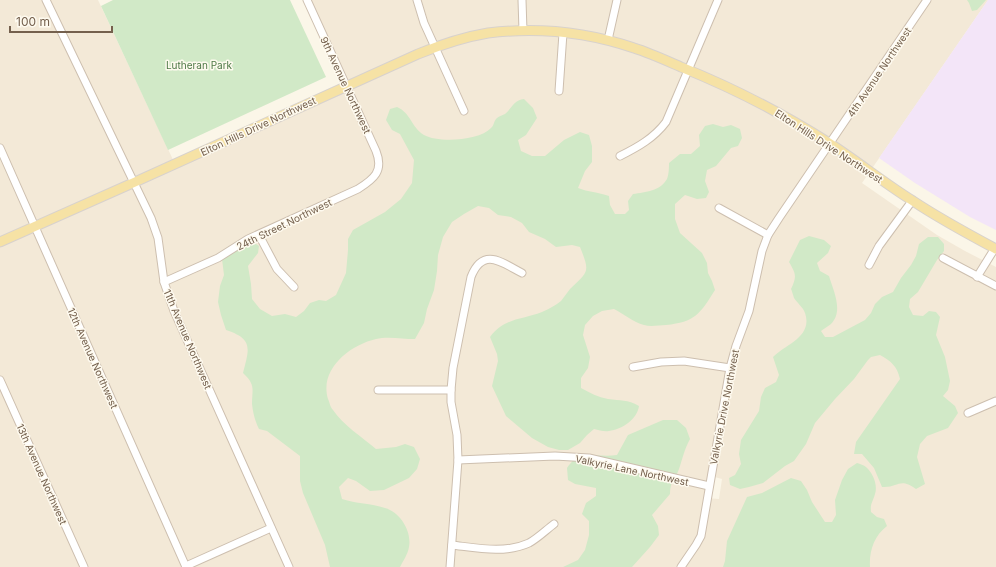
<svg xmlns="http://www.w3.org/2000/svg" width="996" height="567" viewBox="0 0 996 567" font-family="Inter,sans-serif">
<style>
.residential{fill:#f3e9d7;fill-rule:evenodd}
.education{fill:#f3e5f8}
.green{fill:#d1e9c7}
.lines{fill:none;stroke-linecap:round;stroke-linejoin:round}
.minor-casing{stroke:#cdbfaf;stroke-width:9}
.major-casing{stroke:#d8d2cd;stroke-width:11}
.minor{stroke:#fff;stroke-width:7}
.major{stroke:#f6e2a5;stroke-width:9}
.labels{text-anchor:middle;stroke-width:3;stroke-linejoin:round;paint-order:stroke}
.park-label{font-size:10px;fill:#4e7946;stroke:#fefaef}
.street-label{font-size:10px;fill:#74604d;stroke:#fefaef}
</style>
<rect width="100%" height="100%" fill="#fbf6e8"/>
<path class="residential" d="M0 0H98L175 164 346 86 307 0H988L862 183 937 235 965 251 996 267V567H0ZM711 476 722 479 719 499 707 498Z"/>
<polygon class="education" points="988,0 996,0 996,230 970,217 915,183 879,158"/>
<g class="green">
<polygon points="113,0 290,0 326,77 168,150 101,6"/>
<polygon points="967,0 986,0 977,10 972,11 969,3"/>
<path d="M524 99 533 108 537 118 526 135 518 140 521 151 532 156H545L564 140 580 132 589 135 592 146V162L585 171 578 188C588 192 598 192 609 196L610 205 615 214H625L629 210 628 201 633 194C646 192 660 191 667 179 669 174 669 167 669 163L680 154H691L700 146 699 135 705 126 713 124 723 127 731 125 740 129 742 138 738 146 731 148 716 166 707 170 705 181 709 192 706 198 697 199 685 195 675 204V219L680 233 702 253 707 263 708 273 712 281 715 290C700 314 695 322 666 325 659 325 651 327 644 325 633 322 624 314 614 309L602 311 593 316 585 325 583 335 590 357 588 368 581 378V388C590 393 598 397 608 399 621 401 627 399 639 406 637 420 622 429 609 431 604 432 599 430 594 429L587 435 580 443 568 450H559L548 447 532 438 506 416 492 386 498 361 497 354 490 337C504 318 521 320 542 312 547 310 556 305 561 301 564 297 567 293 570 289 589 271 590 272 580 247L572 245 556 247 545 239 529 232 522 223 511 217 498 215 489 208 478 206 464 214 452 222 443 237 438 255 437 271 434 290 427 309 424 323 415 339C403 339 387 336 376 339 350 345 319 369 328 399 330 403 330 407 333 410 343 425 362 437 376 449L396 447 405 444 414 447 420 459 417 469 409 478 384 490 370 491 356 481 348 478 339 487 342 499C356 504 371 503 385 508 400 512 412 531 409 547 408 554 403 561 400 567H330L325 545 303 493 300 481V456L267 431 259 429C255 421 253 413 252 404 252 389 256 385 243 373 249 349 254 339 226 330L221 315 218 302 220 286 224 275 222 259 226 248 238 242 248 239 259 246 258 253 248 266 251 284 252 299 260 309 272 316 285 314 296 317 304 311 310 303 319 300 326 301 336 295 346 273 348 250V239L353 230 385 212 401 199 412 183 414 160 400 134 392 130 386 120 390 109 397 107C411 113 411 127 424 135 438 143 479 141 491 128 494 126 494 120 497 118 499 116 503 115 505 114 512 108 514 100 524 99Z"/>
<path d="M809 236 824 240 831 246 828 253 817 263 820 271 829 276C833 290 844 311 831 324 828 326 824 329 821 331L825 337H833L865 320 871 313 875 304 882 297 893 292 901 278 911 265 916 256 919 244 928 237H938L944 244V251L937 260 918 292 910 299 909 307 913 315 923 316 929 311 936 312 940 317 936 335 945 357 950 381 948 390 943 396 955 406 958 413 948 428 927 436 920 444 917 457 925 484 916 489C899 477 899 488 882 487L874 468 862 454H854L856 442 900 379C897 366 891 361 880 355L871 357 868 360 854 379 835 399 815 423 806 444 794 461 785 466 763 483 749 487 740 489 730 485 729 478 735 475 741 464 739 454 741 440 759 411 761 397 765 388 776 382 779 375 773 357C786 344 813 337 805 313 803 307 797 303 794 298 793 295 792 291 791 289 797 276 796 274 789 262L800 240Z"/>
<path d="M663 420H677L686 428 690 439C684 450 683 457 679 469 675 480 670 481 670 494L652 515 658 526 659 535 650 547 632 567H563L578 560 585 550 589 535V521L582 514 586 503 596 496V488L575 484 568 480 567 468C569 465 572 461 575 459 588 453 604 457 617 455L628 435Z"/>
<path d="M857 463C860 464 864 465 866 467 873 473 878 485 875 494 873 502 870 503 871 512L877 517 884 519 887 526C874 536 869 551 870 567H723L725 561 727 541 747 497 762 493 791 478 801 481 807 490 812 502 825 522H832L836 515 835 500 842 480 848 469Z"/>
</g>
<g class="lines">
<g class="minor-casing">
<g id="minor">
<polyline points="46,0 151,218 158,238 164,282 174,311 289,567"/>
<polyline points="417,0 424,23 464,111"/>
<polyline points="522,0 523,31"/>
<polyline points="608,40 617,0"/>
<polyline points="559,91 563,33"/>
<polyline points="0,148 186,567"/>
<path d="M620 156C638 147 654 138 666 122L718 0"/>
<polyline points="719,208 768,235"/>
<polyline points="259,235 277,269 294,287"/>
<polyline points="943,258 996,286"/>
<polyline points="869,265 879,246 912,201"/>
<polyline points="977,277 995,248"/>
<path d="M164 282 218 258 248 239 358 189C374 179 384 171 376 151L307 0"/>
<polyline points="633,367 661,362 684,361 730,368"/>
<polyline points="0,380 84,567"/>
<polyline points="378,390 451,390"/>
<polyline points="968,413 996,401"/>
<polyline points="458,460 555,456 589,458 709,486"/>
<path d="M452 545C477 548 505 554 529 543 538 538 546 530 554 524"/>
<polyline points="186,566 271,528"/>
<path d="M450 567 458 460 457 435 451 402V390L453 368 471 277C483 247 501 262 522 273"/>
<polyline points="681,567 696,545 701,536 730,368 736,346 749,311 762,251 768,235 779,218 927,0"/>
</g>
</g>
<g class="major-casing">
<path id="major" d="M0 242 135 182 418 54C440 45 464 37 488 33 537 27 587 32 634 48 650 53 665 60 681 67 733 88 782 113 829 143 857 161 884 183 913 201 940 219 968 234 996 249"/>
</g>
<use href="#minor" class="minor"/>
<use href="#major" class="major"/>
</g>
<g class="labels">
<g class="park-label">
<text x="199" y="69">Lutheran Park</text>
</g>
<g class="street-label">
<text transform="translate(879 72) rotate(-56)" y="4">4th Avenue Northwest</text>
<text transform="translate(346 85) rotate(65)" y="4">9th Avenue Northwest</text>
<text transform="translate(258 126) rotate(-25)" y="4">Elton Hills Drive Northwest</text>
<text transform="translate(829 146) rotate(33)" y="4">Elton Hills Drive Northwest</text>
<text transform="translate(284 224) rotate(-26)" y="4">24th Street Northwest</text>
<text transform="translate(188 339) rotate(67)" y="4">11th Avenue Northwest</text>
<text transform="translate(93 358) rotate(66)" y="4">12th Avenue Northwest</text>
<text transform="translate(724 407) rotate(-79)" y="4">Valkyrie Drive Northwest</text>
<text transform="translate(632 470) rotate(12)" y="4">Valkyrie Lane Northwest</text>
<text transform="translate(42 474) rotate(66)" y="4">13th Avenue Northwest</text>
</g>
</g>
<path d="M10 26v6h102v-6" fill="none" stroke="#74604d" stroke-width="2"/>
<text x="16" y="26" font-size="12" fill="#74604d" stroke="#fefaef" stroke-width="3" paint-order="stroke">100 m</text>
</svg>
